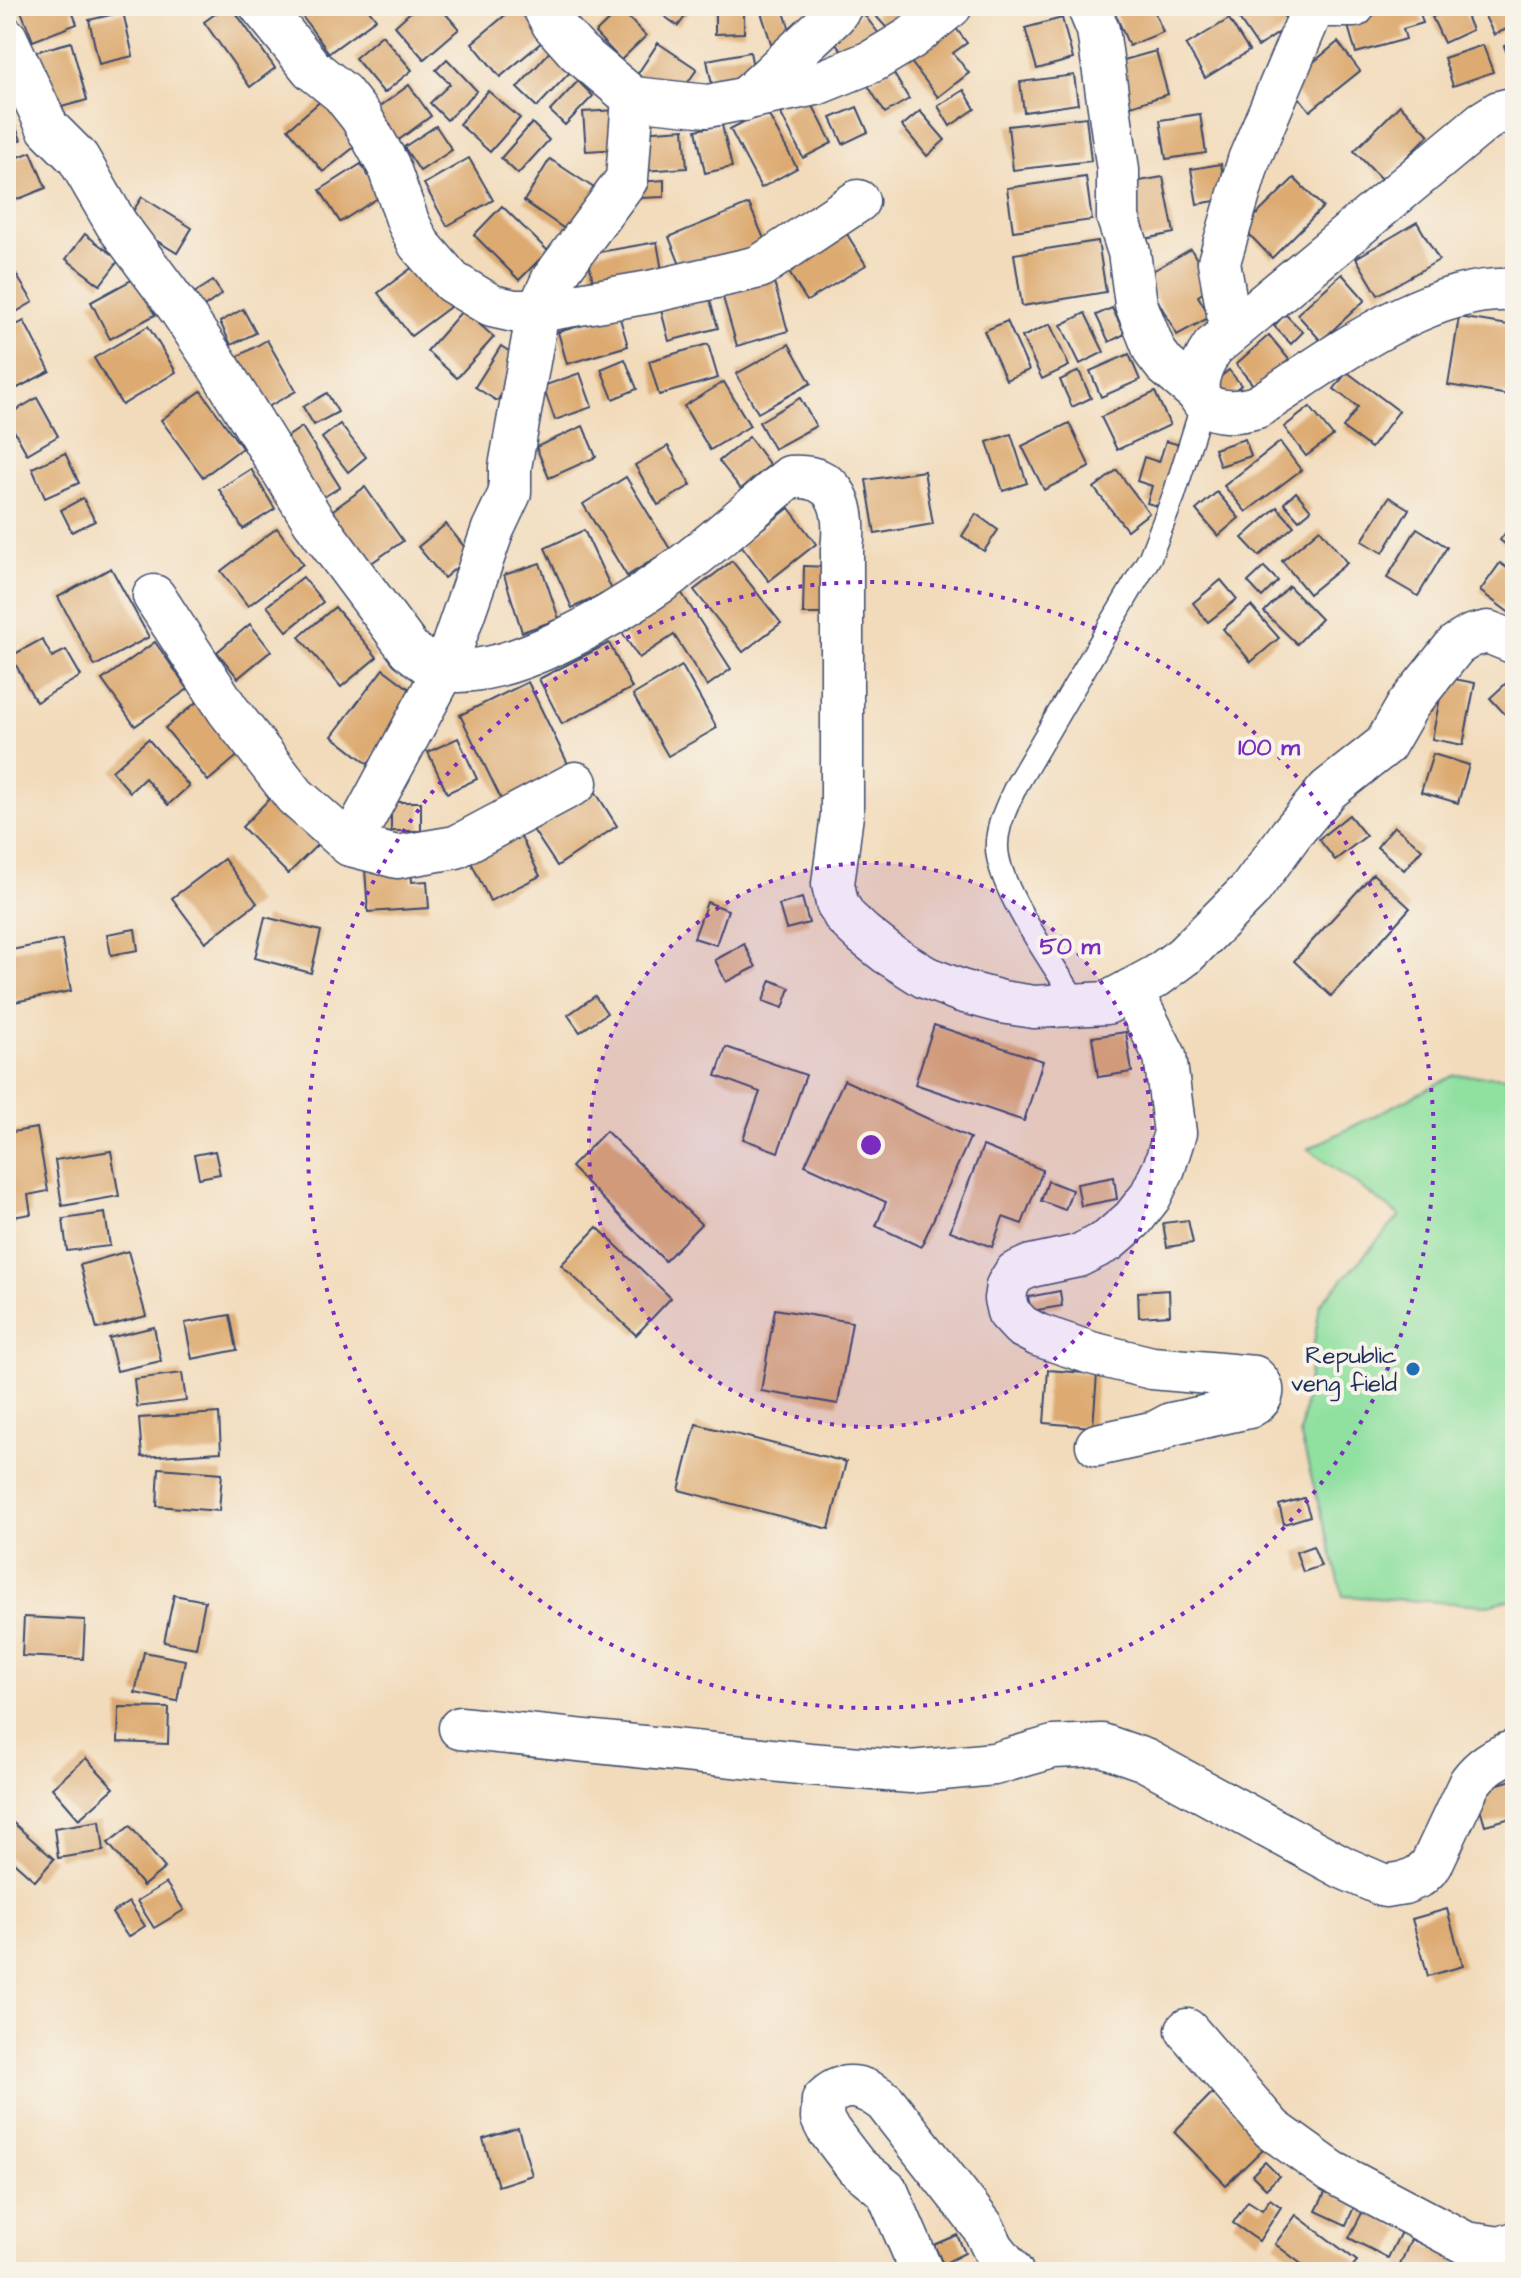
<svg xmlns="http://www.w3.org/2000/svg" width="1521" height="2278" viewBox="0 0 1521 2278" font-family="'Architects Daughter',sans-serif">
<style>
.green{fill:#90e0a0;stroke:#56887f;stroke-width:2}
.building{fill:#ddab72}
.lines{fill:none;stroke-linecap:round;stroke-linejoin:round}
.service-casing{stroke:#3b496c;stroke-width:25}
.minor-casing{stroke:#3b496c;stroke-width:45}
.service{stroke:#fff;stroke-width:22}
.minor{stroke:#fff;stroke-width:42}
.ring{fill:none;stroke:#7b2cbf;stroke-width:4;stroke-dasharray:4 8}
.poi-dot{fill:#1f6fb2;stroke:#f7f3e8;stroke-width:3}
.labels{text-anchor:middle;stroke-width:8;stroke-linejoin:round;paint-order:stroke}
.poi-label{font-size:24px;fill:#1b2f5e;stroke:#f7f3e8;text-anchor:end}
.centre{fill:#7b2cbf;stroke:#f7f3e8;stroke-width:4}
.ring-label{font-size:24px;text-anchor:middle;font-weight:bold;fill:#7b2cbf;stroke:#f7f3e8;stroke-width:8;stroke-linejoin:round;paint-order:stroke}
</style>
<rect width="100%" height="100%" fill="#f7f3e8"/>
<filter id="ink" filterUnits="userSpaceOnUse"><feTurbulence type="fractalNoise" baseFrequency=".0125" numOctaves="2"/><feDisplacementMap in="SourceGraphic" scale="16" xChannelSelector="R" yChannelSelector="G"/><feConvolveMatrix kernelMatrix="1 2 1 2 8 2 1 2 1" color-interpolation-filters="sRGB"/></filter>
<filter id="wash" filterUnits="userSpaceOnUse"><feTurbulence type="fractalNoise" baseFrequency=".006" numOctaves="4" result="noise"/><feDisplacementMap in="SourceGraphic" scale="32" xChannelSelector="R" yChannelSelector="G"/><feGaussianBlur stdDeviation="1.8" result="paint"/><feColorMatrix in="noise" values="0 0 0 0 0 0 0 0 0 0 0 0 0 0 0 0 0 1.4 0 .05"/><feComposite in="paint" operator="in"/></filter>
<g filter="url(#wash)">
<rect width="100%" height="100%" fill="#f2dbbb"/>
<polygon class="green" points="1455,1075 1515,1077 1515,1599 1487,1605 1343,1596 1300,1434 1320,1304 1400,1216 1308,1149"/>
<g id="blocks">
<g class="building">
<polygon points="19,6 70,6 77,24 33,41"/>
<polygon points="226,6 231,6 275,68 250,87 204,22"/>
<polygon points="307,6 366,6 376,19 329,53 299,12"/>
<polygon points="417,6 439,6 459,29 424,59 395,26"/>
<polygon points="516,6 524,6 549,36 500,77 472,43"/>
<polygon points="654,6 693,6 678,26 653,8"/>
<polygon points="715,6 744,6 744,33 715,34"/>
<polygon points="759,6 782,6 793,39 772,46"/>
<polygon points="884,6 924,6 893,35 875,15"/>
<polygon points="1112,6 1152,6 1163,32 1129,46"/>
<polygon points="1258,6 1277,6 1290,25 1258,47 1239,19"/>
<polygon points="1390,6 1418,6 1423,23 1403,29 1406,39 1356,53 1346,19"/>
<polygon points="1458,6 1462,6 1472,30 1444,43 1432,17"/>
<polygon points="1480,6 1515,6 1515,25 1494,35"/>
<polygon points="620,9 646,36 621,60 595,33"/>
<polygon points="123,12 133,56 99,64 89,20"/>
<polygon points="862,12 880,35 848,60 831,36"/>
<polygon points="1062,18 1073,59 1037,69 1025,28"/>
<polygon points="1229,19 1249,51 1205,78 1186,45"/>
<polygon points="952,23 967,43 953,53 969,73 938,97 907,57"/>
<polygon points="382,35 412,70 384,93 355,58"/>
<polygon points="71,42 87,100 47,111 31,53"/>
<polygon points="1338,42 1360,71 1310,111 1288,83"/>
<polygon points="1515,42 1515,73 1504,46"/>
<polygon points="658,43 697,69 676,100 637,75"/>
<polygon points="1483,45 1493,72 1453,86 1444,58"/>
<polygon points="553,48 574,68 537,107 517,88"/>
<polygon points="1156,51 1168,94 1131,106 1117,62"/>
<polygon points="750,52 756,82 713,90 707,60"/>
<polygon points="447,59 477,91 447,120 430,103 450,84 436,70"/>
<polygon points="891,69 909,99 885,113 867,84"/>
<polygon points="1074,75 1078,104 1024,112 1020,82"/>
<polygon points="578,81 593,96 565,125 550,111"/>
<polygon points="409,85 431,116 396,142 374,111"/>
<polygon points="964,90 975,109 950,126 938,106"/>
<polygon points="488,91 520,118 490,152 459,124"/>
<polygon points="809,98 832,143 803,158 781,114"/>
<polygon points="322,100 358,144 323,172 288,129"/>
<polygon points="6,103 21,140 6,146"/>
<polygon points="1400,105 1429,135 1383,181 1354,151"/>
<polygon points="857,107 868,132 843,144 831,118"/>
<polygon points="618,110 620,149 586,151 583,112"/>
<polygon points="766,110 797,168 761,188 730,129"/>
<polygon points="920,111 945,140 927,156 902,126"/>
<polygon points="1200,114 1206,153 1166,159 1160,120"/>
<polygon points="1086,117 1091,161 1013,170 1008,126"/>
<polygon points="532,123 549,140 518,174 501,158"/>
<polygon points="722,125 732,167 705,173 696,130"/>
<polygon points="436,126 452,150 420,171 404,147"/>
<polygon points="684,129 687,168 643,171 640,132"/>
<polygon points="31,152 46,188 6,204 6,162"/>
<polygon points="469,158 493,200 447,226 424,184"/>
<polygon points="550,159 600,192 572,234 524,201"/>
<polygon points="361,164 381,196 340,222 320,190"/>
<polygon points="1221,164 1227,199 1197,204 1191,169"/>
<polygon points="1086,177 1092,220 1013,231 1007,188"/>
<polygon points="1163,177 1174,233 1140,240 1128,183"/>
<polygon points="1294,178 1323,207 1272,258 1243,228"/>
<polygon points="664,180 664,197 640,198 639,182"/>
<polygon points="142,197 192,228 177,253 126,222"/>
<polygon points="749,204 765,241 684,275 669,237"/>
<polygon points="502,206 548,251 519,280 474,235"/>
<polygon points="1417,222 1439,260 1378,295 1356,258"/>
<polygon points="842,226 866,265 807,301 783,263"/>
<polygon points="85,234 119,260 100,285 66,259"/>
<polygon points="1098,241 1106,292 1022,306 1014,254"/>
<polygon points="657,242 663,277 594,289 588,254"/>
<polygon points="1191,249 1212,287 1198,296 1210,317 1177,335 1144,276"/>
<polygon points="6,258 33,302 6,318"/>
<polygon points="417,264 450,307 411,336 378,293"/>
<polygon points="771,272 788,331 737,346 720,287"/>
<polygon points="1342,274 1365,300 1321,341 1297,314"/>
<polygon points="135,278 155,315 110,339 91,302"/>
<polygon points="213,281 222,294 201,309 191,295"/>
<polygon points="708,293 718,328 669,341 660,306"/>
<polygon points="1112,308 1125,334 1109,342 1096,315"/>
<polygon points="243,309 256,333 231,345 220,322"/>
<polygon points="463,310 494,337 457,378 427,351"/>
<polygon points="1085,313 1104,352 1080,364 1061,325"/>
<polygon points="1285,314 1303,332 1291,344 1274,326"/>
<polygon points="619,315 628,346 567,364 558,332"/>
<polygon points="1459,317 1515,326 1515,396 1448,385"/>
<polygon points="24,321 50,371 6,394 6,330"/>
<polygon points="1007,321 1029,370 1006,380 984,331"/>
<polygon points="1050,324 1069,366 1042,379 1022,337"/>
<polygon points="148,326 176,372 122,405 94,358"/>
<polygon points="1269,335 1291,362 1258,391 1236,364"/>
<polygon points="267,340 296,391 266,408 237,357"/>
<polygon points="708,344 718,378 659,395 649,361"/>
<polygon points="789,344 811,383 758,413 736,374"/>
<polygon points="501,346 524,361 497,401 475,387"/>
<polygon points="1129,354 1140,380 1101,397 1090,371"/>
<polygon points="625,359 637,389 613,399 601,369"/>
<polygon points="1229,370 1241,385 1227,397 1214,382"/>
<polygon points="1079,371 1091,398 1072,407 1060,380"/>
<polygon points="1347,372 1399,411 1371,448 1343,428 1358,407 1334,389"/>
<polygon points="580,373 592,407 555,420 543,386"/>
<polygon points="724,382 750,426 710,450 684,406"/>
<polygon points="201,391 242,448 203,477 161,420"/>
<polygon points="1155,392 1170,425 1117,450 1101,417"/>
<polygon points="327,393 338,412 314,425 303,407"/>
<polygon points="37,398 58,436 27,454 6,416"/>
<polygon points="800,398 816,426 774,449 759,422"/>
<polygon points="1310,407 1333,436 1306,456 1284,427"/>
<polygon points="1069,423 1090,467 1044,490 1022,446"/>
<polygon points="340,424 366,457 348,472 322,438"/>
<polygon points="583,426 596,457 549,478 536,447"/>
<polygon points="302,427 340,487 316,502 278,443"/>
<polygon points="1011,434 1027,483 1003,491 987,442"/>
<polygon points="749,437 770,465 741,489 719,461"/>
<polygon points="1245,439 1251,456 1220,466 1214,449"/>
<polygon points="1166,441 1180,445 1161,507 1147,503 1152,486 1137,481 1144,457 1159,462"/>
<polygon points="1280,442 1301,470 1246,512 1224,486"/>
<polygon points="668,446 691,485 658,505 635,465"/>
<polygon points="65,453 79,483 45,498 32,468"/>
<polygon points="251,469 275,509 243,529 219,489"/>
<polygon points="1117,470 1149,513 1127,530 1094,488"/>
<polygon points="924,471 933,524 875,534 866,480"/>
<polygon points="626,477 670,549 627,576 583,504"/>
<polygon points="365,487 403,541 364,568 326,515"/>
<polygon points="1217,492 1239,518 1218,536 1196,510"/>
<polygon points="1296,492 1311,510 1299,520 1284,503"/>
<polygon points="1389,497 1409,509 1383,553 1362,541"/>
<polygon points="83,498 95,521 72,532 61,510"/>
<polygon points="1277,507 1294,526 1259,556 1242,538"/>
<polygon points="789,508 816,544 769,581 741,545"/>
<polygon points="976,514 998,530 984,551 962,536"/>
<polygon points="1515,520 1515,552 1500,540"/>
<polygon points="446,524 471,555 444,578 418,547"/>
<polygon points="277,528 303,564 248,606 221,571"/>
<polygon points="1417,528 1447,547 1418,596 1387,578"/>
<polygon points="1320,529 1347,563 1309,594 1282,561"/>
<polygon points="584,530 612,590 572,608 545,548"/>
<polygon points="732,561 781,623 743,652 694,590"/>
<polygon points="540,563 559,619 522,632 504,575"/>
<polygon points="1500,563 1515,574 1515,617 1480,591"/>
<polygon points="804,566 827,567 826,614 803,614"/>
<polygon points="1264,567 1278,581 1262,597 1248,582"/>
<polygon points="111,568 149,637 95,666 58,597"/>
<polygon points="303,577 323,602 287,631 267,606"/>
<polygon points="1221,580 1237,599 1208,622 1193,603"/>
<polygon points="1289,586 1321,619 1297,644 1264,612"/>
<polygon points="681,592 731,669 707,686 674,635 639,658 621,631"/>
<polygon points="1251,606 1279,638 1251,662 1223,629"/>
<polygon points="335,607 377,657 341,687 299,637"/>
<polygon points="250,624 271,651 238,678 217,652"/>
<polygon points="42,639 52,657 66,650 81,676 36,702 11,656"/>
<polygon points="155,642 188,689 135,726 102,680"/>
<polygon points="609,643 632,688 562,724 539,679"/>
<polygon points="682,666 717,728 668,756 633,695"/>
<polygon points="383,669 420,697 368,764 332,736"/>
<polygon points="1515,675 1515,725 1490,698"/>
<polygon points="1444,677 1475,683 1463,745 1432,739"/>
<polygon points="528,682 571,770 503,803 460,715"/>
<polygon points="198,701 241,753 208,781 165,728"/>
<polygon points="458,738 477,779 447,793 428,752"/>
<polygon points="148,739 189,786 168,805 145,778 130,792 112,771"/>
<polygon points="1433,754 1469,765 1458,803 1421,792"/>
<polygon points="593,788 617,826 557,866 532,828"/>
<polygon points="276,792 323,839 288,874 242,827"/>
<rect x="391" y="802" width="30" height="29"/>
<polygon points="1349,815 1366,836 1335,860 1319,839"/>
<polygon points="1394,826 1422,849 1404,870 1377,847"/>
<polygon points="519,833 540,876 490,901 469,858"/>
<polygon points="224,859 257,903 205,942 172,898"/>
<polygon points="411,866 412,882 427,881 429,908 368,912 365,869"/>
<polygon points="1373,874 1410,908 1331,996 1294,961"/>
<polygon points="802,898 809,923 786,929 779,905"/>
<polygon points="707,902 728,910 716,945 694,938"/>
<polygon points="265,917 321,931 311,973 255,958"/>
<polygon points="135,929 138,950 111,955 107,934"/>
<polygon points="62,940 71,991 14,1002 6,951"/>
<polygon points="744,944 756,967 726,982 715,960"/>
<polygon points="771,980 790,988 783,1008 763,1001"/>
<polygon points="595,996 607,1013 580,1032 568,1015"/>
<polygon points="934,1025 1043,1061 1024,1121 915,1084"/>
<polygon points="1126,1032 1132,1072 1098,1077 1092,1037"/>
<polygon points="726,1047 806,1075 778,1152 743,1139 760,1092 716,1076"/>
<polygon points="844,1080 970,1138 921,1247 876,1226 886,1202 805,1165"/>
<polygon points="37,1128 48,1191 28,1195 31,1214 6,1218 6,1133"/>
<polygon points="606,1131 701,1224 665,1261 571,1167"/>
<polygon points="983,1146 1043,1170 1022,1224 1003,1217 992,1247 950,1231"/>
<polygon points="111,1151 119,1196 62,1206 55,1160"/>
<polygon points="215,1151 220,1174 199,1178 194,1155"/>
<polygon points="1114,1177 1117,1199 1081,1206 1077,1184"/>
<polygon points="1048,1181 1072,1190 1065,1210 1041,1201"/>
<polygon points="105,1213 110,1246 67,1251 63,1219"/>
<polygon points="1188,1220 1193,1243 1167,1247 1163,1223"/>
<polygon points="597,1227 671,1298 636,1335 561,1265"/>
<polygon points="128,1251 146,1316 97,1329 80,1265"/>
<polygon points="1169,1290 1170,1315 1139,1317 1138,1292"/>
<polygon points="1060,1291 1062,1306 1031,1311 1028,1297"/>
<polygon points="775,1309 852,1322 838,1404 761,1391"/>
<polygon points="230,1315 237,1350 192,1359 185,1323"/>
<polygon points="154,1327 161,1361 117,1371 109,1338"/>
<polygon points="1048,1370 1097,1374 1093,1427 1044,1423"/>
<polygon points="182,1373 186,1401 137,1407 134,1379"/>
<polygon points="219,1413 221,1452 142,1457 139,1418"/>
<polygon points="696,1424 846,1462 829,1529 679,1490"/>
<polygon points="159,1468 222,1473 219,1511 157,1506"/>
<polygon points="1304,1498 1310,1516 1284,1524 1279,1505"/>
<polygon points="1313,1546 1321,1566 1303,1572 1296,1552"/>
<polygon points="174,1595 205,1601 196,1648 164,1642"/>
<polygon points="24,1617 85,1620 83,1659 22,1656"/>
<polygon points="144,1652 185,1660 177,1701 135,1693"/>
<polygon points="119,1707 169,1708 168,1744 118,1742"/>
<polygon points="86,1758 114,1788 79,1819 52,1788"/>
<polygon points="1515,1779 1515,1817 1485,1825 1475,1791"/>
<polygon points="10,1820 54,1859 35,1881 6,1855 6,1824"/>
<polygon points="100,1821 104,1851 58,1858 54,1828"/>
<polygon points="130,1826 165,1868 143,1886 108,1843"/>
<polygon points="166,1883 184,1910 154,1928 137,1901"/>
<polygon points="129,1902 145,1926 128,1937 112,1913"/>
<polygon points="1447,1909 1463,1966 1428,1976 1412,1919"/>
<polygon points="1214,2091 1267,2145 1226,2185 1174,2132"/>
<polygon points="518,2128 532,2175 498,2186 483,2139"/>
<polygon points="1265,2162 1279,2176 1266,2189 1252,2175"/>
<polygon points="1326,2191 1355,2205 1346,2225 1316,2211"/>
<polygon points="1270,2199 1281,2207 1259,2241 1233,2223 1248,2201 1262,2210"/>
<polygon points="1364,2209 1402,2230 1388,2258 1349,2238"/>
<polygon points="1296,2215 1357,2261 1348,2272 1312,2272 1275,2244"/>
<polygon points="957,2235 965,2253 943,2264 934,2245"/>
<polygon points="1411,2239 1462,2261 1457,2272 1397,2272"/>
</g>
</g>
</g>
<g filter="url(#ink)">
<use href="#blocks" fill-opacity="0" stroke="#3b496c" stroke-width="2"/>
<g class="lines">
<g class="service-casing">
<path id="service" d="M1078 1005C1055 966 1006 900 998 857 993 832 1006 808 1016 786L1150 557 1174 495 1203 403"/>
</g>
<g class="minor-casing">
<g id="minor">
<polyline points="261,6 312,69 342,93 361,117 388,165 408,222 419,244 452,282 492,306 514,311 538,311 650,292 759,267 858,201"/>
<polyline points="543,6 553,24 578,52 633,98 708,106 816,84 873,61 911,38 951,6"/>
<polyline points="1088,6 1098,30 1118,170 1118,218 1129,252 1136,304 1155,352 1165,365 1198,393"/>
<polyline points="1328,6 1354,6"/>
<path d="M6 38 48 128 78 158 117 225 179 308 220 369 313 520 409 649C420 658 432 668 446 670 509 679 611 617 662 581 707 550 748 511 790 477 839 473 847 509 842 549V815L833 884 837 903 845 917 863 934 887 953 925 977 961 991 1002 1002 1034 1007 1107 1003 1157 976 1184 956 1250 890 1291 834 1328 790 1385 745 1408 705 1456 645 1471 636 1488 632 1515 643"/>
<polyline points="744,100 834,16 841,6"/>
<path d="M1515 108 1499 112 1483 122 1213 347C1180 395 1203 422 1257 407 1330 361 1426 284 1515 290"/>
<polyline points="1231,331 1219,262 1249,160 1314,6"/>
<polyline points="154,596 228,710 295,796 350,845 397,857 456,847 576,783"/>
<polyline points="350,845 444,670 493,529 510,493 510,467 538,311 553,279 627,179 633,98"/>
<path d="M1097 1445 1156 1432 1171 1424 1249 1407C1264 1399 1267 1389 1254 1377L1152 1368 1091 1353 1038 1335 1021 1326 1008 1312 1005 1299 1007 1286 1015 1273 1031 1266 1078 1256 1108 1241 1133 1219 1150 1197 1164 1168 1175 1133 1165 1056 1131 990"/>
<path d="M460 1728 810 1764 911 1772 994 1764 1053 1747 1102 1745 1145 1760 1344 1868 1385 1886 1404 1883 1420 1876 1431 1865 1470 1782C1482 1766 1496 1757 1515 1751"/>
<polyline points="1187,2030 1272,2129 1332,2172 1466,2243 1500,2248 1515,2243"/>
<path d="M922 2272 887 2191 856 2166 827 2128 822 2118 823 2100C843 2079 864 2086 885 2102L983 2227 993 2248 1012 2272"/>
</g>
</g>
<use href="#service" class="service"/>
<use href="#minor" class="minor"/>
</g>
</g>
<circle cx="871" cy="1145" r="282" fill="#7b2cbf" fill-opacity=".12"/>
<g class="ring">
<circle cx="871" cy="1145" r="282"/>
<circle cx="871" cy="1145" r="563"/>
</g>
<circle class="poi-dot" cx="1413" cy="1369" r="8"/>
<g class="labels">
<g class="poi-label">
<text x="1397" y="1363">Republic<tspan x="1397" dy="28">veng field</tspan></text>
</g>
</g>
<circle cx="871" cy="1145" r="12" class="centre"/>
<g class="ring-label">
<text x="1269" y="755">100 m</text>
<text x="1070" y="954">50 m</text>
</g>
<rect width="1521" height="2278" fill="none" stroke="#f7f3e8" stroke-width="32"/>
</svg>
